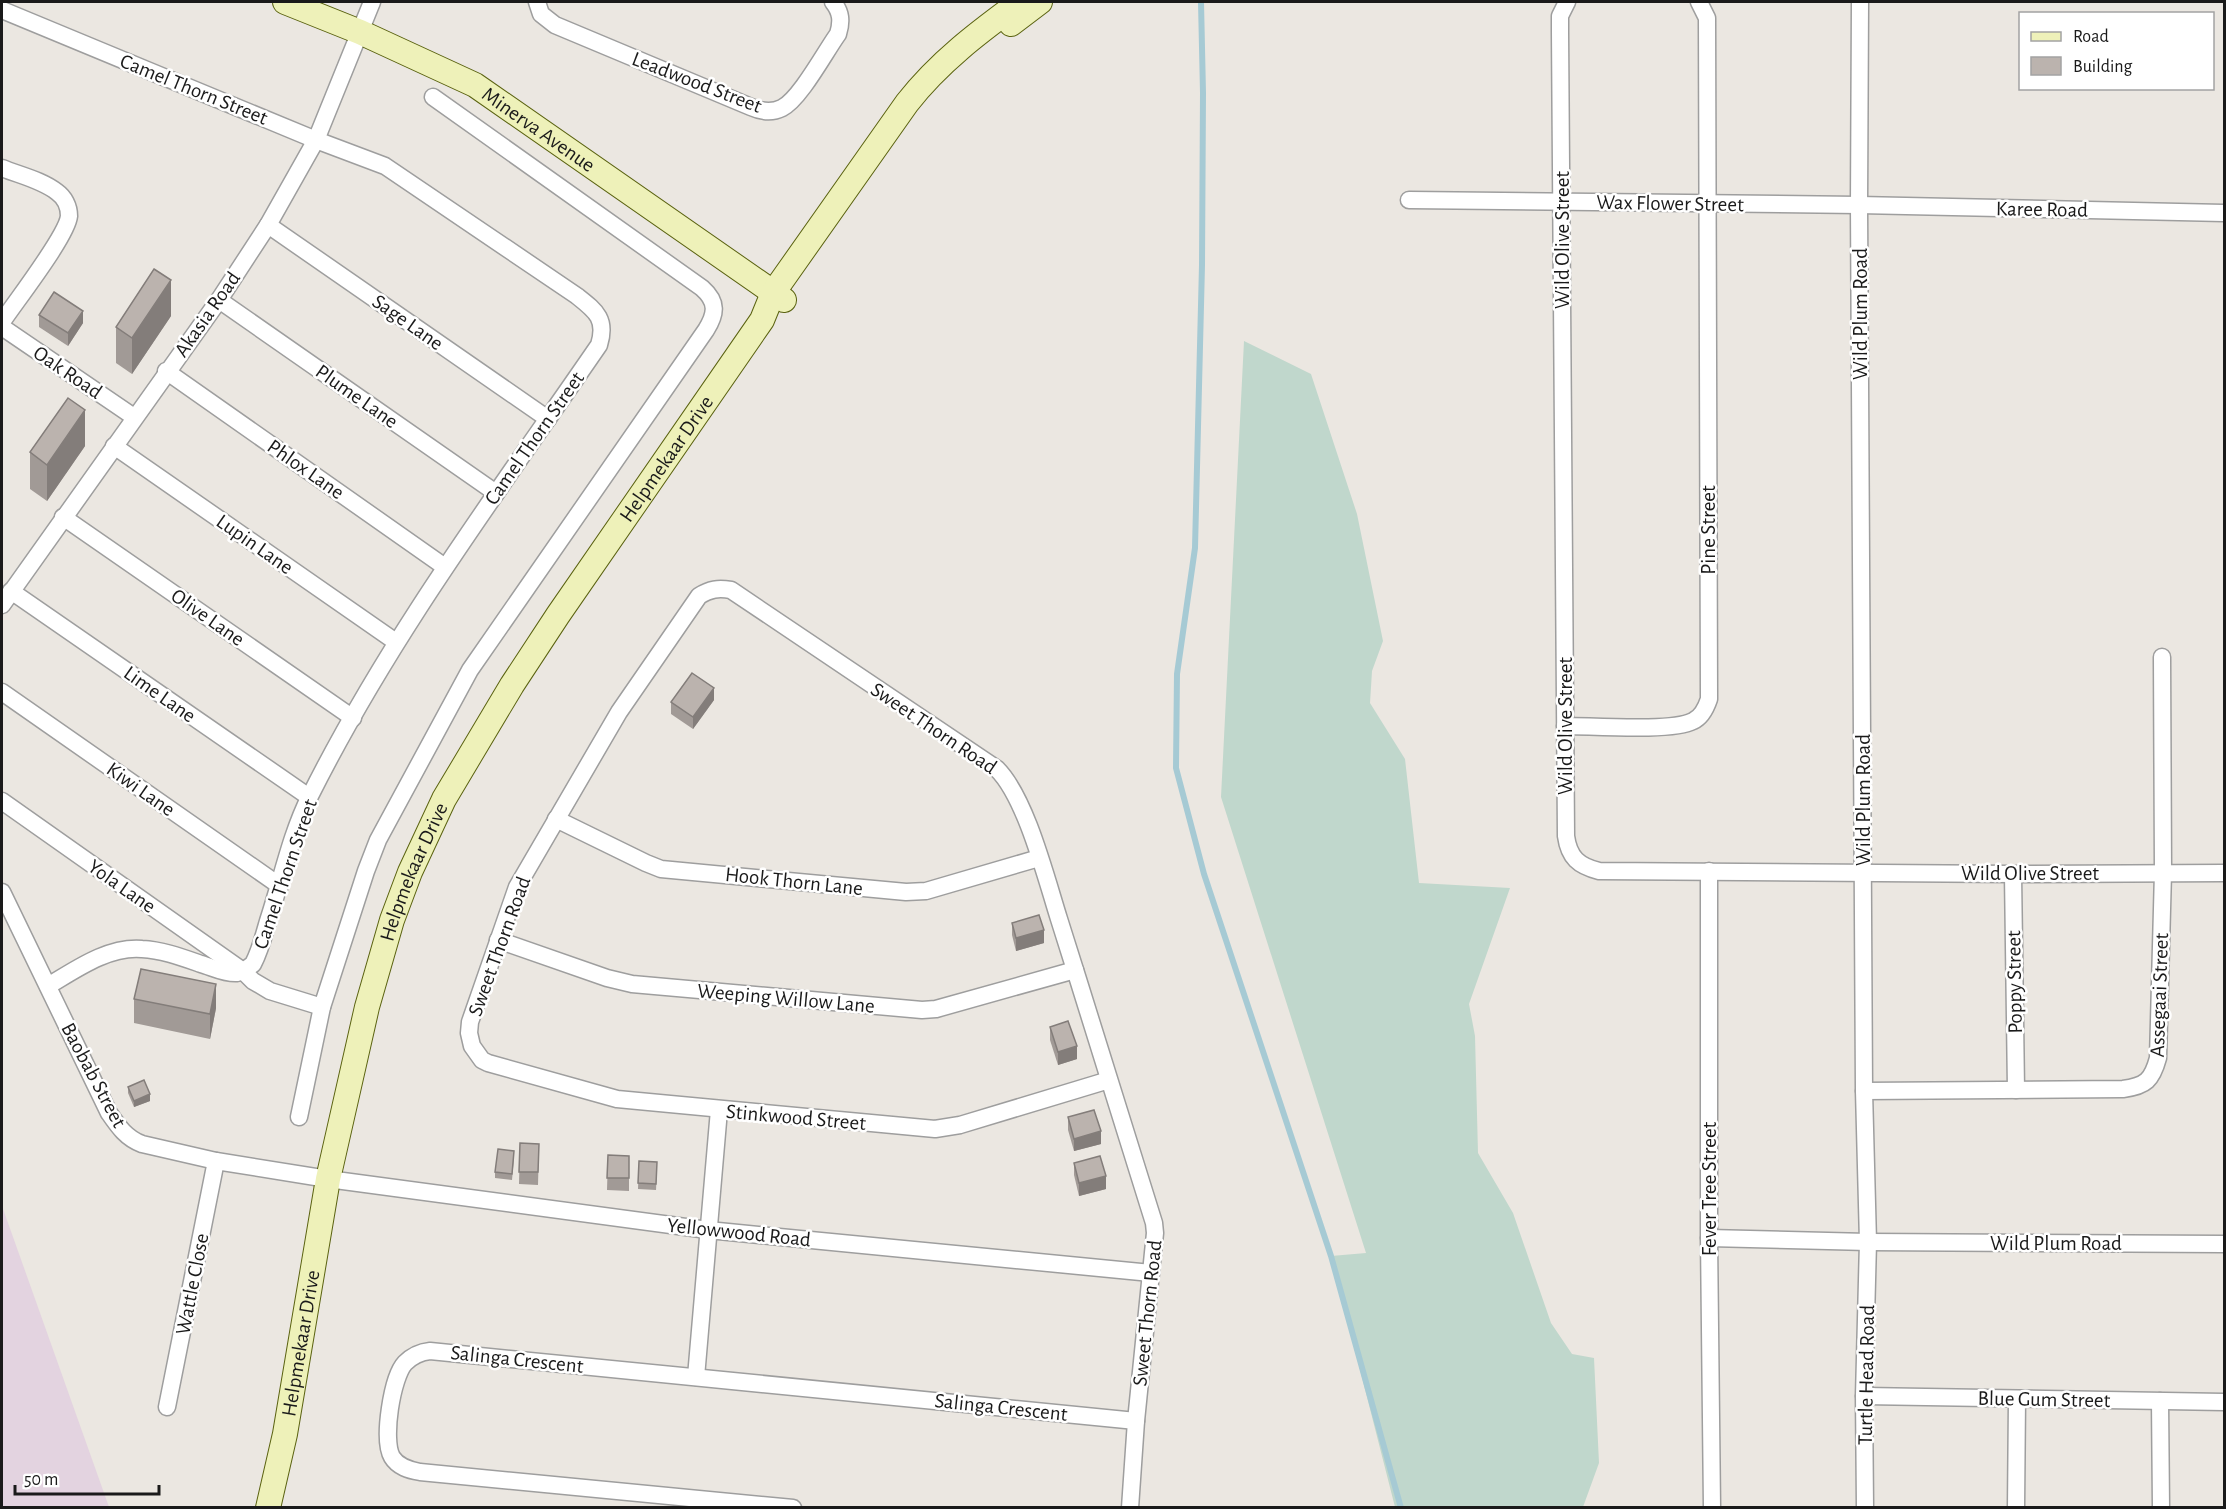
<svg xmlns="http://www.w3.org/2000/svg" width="2226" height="1509" viewBox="0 0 2226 1509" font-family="'Alegreya Sans',sans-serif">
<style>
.industrial{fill:#e3d3e0}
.wetland{fill:#c0d7cc}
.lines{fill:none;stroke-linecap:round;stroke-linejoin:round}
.stream{stroke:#a6cad4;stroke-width:6}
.street-casing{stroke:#9e9e9e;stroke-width:19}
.secondary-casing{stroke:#5a6210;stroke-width:26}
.street{stroke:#fff;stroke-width:16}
.secondary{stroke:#eef1b9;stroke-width:24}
.wall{fill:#a19a96}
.shaded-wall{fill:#837d7a}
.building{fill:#bbb3ae;stroke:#837d7a;stroke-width:1.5}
.labels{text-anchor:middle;stroke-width:5;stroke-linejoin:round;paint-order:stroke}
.street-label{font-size:21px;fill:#1a1a1a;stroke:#fff}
</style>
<rect width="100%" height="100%" fill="#ebe7e1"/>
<polygon class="industrial" points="2,1206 109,1507 2,1507"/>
<polygon class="wetland" points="1244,341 1311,374 1357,514 1383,641 1372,671 1370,703 1405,759 1419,883 1510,888 1469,1004 1475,1036 1478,1153 1513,1213 1551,1323 1572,1354 1594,1358 1599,1463 1583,1507 1395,1507 1331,1256 1366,1253 1221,797"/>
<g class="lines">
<polyline class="stream" points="1201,2 1203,93 1202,265 1195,548 1177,674 1176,768 1204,874 1331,1256 1401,1508"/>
<g class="street-casing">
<g id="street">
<path d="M537 2 541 14 555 25 751 107C760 111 772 113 782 108 800 99 825 52 838 34 842 21 841 12 833 2"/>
<path d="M1567 2 1560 16V32L1566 836C1569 858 1579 866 1599 871L2013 874 2224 873"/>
<polyline points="1860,2 1859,205 1864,1091 1868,1242 1864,1396 1865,1508"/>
<path d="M2 10 316 140 385 166 577 296C596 311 607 319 599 345 498 492 390 636 310 796 290 836 282 879 268 921 264 935 260 951 253 964 248 968 243 972 237 973 225 974 212 967 201 964 181 957 162 950 142 949 108 946 75 970 48 986"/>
<path d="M2 168C19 175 42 180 57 192 64 197 69 206 69 216 67 236 16 301 2 322"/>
<polyline points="1409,200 1859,205 2224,213"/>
<polyline points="268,225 548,419"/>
<polyline points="219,300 496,493"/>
<polyline points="2,327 134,417"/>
<polyline points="166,371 445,567"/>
<polyline points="114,446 396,642"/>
<polyline points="63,517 353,718"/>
<polyline points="11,591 309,797"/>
<polyline points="2,605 219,300 268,225 316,140 372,2"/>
<polyline points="2,692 280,886"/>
<path d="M1565 726C1592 726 1673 732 1693 721 1702 717 1706 708 1709 699L1707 18 1699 2"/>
<polyline points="2,801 243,971 253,981 270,991 322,1007"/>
<polyline points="556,819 646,863 661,869 906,892 926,891 1039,858"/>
<polyline points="1709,871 1709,1238 1712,1508"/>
<polyline points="2013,874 2016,1090"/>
<path d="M2 892 109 1113C118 1126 126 1138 142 1144L216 1161 328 1179 708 1230 1151 1273"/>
<polyline points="498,940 607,978 632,984 922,1010 936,1009 1075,970"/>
<path d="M1109 1080 960 1125 935 1129 617 1099 488 1063 482 1060 472 1046 469 1033 470 1022 517 887 619 712 699 596C710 589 718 588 731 590L997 769C1026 798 1046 878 1059 919 1091 1020 1122 1121 1154 1223L1155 1233 1136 1421 1130 1508"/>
<path d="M1864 1091 2123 1089C2146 1086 2152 1080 2158 1058L2163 872 2162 657"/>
<path d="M299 1117 322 1007 366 871 378 840 470 670 706 330C716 314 718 302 702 288L433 97"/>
<polyline points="1709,1238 1868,1242 2224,1244"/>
<polyline points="696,1377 719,1110"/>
<polyline points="1864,1396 2224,1402"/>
<polyline points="2160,1401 2161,1508"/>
<polyline points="167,1407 216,1161"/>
<path d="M793 1508 420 1472C409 1470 398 1467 392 1457 382 1440 392 1377 405 1363 412 1356 421 1352 430 1351L1136 1421"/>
<polyline points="2016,1508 2017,1399"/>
</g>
</g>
<g class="secondary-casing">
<g id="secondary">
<path id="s1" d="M285 2 360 32 475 85 784 300"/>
<polyline points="1011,24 1040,2"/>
<path id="s2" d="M268 1508 285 1434 328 1179 367 1007 392 920 410 872 444 799 512 685 558 615 762 320 773 293 907 103C939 62 979 32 1020 2"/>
</g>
</g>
<use href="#street" class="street"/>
<use href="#secondary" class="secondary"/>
</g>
<g class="wall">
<polygon points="39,315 83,323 68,346 39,327"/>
<polygon points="171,316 132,374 116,363 116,327"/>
<polygon points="85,446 47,501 30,489 30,452"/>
<polygon points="714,700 693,729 671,714 671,702"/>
<polygon points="1012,923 1044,943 1016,951 1012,935"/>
<polygon points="134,999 216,1008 210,1039 134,1023"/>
<polygon points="1050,1027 1077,1059 1058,1065 1050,1040"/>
<polygon points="128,1087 150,1101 134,1107 128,1093"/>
<polygon points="1068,1117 1101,1144 1074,1151 1068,1130"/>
<polygon points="520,1143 539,1144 538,1185 519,1184"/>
<polygon points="608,1155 629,1156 629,1191 607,1190"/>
<polygon points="514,1158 512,1180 495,1178 495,1172"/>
<polygon points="639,1161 657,1169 656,1190 638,1189"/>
<polygon points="1074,1163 1106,1189 1079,1196 1074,1175"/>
</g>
<g class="shaded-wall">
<polygon points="171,280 171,316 132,374 132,338"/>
<polygon points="83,311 83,323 68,346 68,333"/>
<polygon points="85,410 85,446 47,501 47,465"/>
<polygon points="714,688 714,700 693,729 693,717"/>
<polygon points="1044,930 1044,943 1016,951 1016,938"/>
<polygon points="216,984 216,1008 210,1039 210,1014"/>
<polygon points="1077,1046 1077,1059 1058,1065 1058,1052"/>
<polygon points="150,1094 150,1101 134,1107 134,1101"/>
<polygon points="1101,1131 1101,1144 1074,1151 1074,1139"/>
<polygon points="1106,1176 1106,1189 1079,1196 1079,1183"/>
</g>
<g class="building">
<polygon points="154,269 171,280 132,338 116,327"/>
<polygon points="54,292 83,311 68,333 39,315"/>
<polygon points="68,398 85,410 47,465 30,452"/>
<polygon points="692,673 714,688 693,717 671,702"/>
<polygon points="1039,915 1044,930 1016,938 1012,923"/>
<polygon points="141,969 216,984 210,1014 134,999"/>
<polygon points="1068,1021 1077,1046 1058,1052 1050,1027"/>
<polygon points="144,1080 150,1094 134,1101 128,1087"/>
<polygon points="1094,1110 1101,1131 1074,1139 1068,1117"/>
<polygon points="520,1143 539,1144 538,1172 519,1172"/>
<polygon points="498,1149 514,1151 512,1174 495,1172"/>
<polygon points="608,1155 629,1156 629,1178 607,1178"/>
<polygon points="1100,1156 1106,1176 1079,1183 1074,1163"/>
<polygon points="639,1161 657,1162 656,1184 638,1183"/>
</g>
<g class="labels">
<g class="street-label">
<text transform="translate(697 82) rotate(21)" y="7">Leadwood Street</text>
<text transform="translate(194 89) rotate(22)" y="7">Camel Thorn Street</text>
<text dy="7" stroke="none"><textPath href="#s1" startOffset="285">Minerva Avenue</textPath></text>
<text transform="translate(1670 203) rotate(1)" y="7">Wax Flower Street</text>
<text transform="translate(2042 209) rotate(1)" y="7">Karee Road</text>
<text transform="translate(1562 240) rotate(-90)" y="7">Wild Olive Street</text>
<text transform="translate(207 314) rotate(-55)" y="7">Akasia Road</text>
<text transform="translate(1860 314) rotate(-90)" y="7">Wild Plum Road</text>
<text transform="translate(408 322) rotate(35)" y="7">Sage Lane</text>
<text transform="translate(68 372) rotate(34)" y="7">Oak Road</text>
<text transform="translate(357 396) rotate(35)" y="7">Plume Lane</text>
<text transform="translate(534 438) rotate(-55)" y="7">Camel Thorn Street</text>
<text dy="7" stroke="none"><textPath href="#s2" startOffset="1140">Helpmekaar Drive</textPath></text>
<text transform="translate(306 469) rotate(35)" y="7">Phlox Lane</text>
<text transform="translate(1708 530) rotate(-90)" y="7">Pine Street</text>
<text transform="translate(255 544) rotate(35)" y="7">Lupin Lane</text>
<text transform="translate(208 617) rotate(35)" y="7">Olive Lane</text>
<text transform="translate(160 694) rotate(35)" y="7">Lime Lane</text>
<text transform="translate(1565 726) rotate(-90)" y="7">Wild Olive Street</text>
<text transform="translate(934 728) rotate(34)" y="7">Sweet Thorn Road</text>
<text transform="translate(141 789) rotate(35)" y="7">Kiwi Lane</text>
<text transform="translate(1863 800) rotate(-90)" y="7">Wild Plum Road</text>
<text dy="7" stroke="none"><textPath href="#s2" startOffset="654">Helpmekaar Drive</textPath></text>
<text x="2030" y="880">Wild Olive Street</text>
<text transform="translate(285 874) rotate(-71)" y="7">Camel Thorn Street</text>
<text transform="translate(794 881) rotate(6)" y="7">Hook Thorn Lane</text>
<text transform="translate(122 886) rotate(35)" y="7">Yola Lane</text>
<text transform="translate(499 946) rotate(-70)" y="7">Sweet Thorn Road</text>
<text transform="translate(2014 982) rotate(-91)" y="7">Poppy Street</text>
<text transform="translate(2159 995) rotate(-88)" y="7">Assegaai Street</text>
<text transform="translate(786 998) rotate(5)" y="7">Weeping Willow Lane</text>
<text transform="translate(94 1075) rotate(62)" y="7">Baobab Street</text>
<text transform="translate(796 1117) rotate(5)" y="7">Stinkwood Street</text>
<text transform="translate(1709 1189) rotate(-90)" y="7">Fever Tree Street</text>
<text transform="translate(739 1232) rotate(6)" y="7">Yellowwood Road</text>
<text x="2056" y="1250">Wild Plum Road</text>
<text transform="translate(192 1284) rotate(-79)" y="7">Wattle Close</text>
<text transform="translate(1147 1313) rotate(-84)" y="7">Sweet Thorn Road</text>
<text dy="7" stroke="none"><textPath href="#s2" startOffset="168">Helpmekaar Drive</textPath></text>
<text transform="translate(517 1359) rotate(6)" y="7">Salinga Crescent</text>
<text transform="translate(1866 1375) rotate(-89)" y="7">Turtle Head Road</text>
<text transform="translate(2044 1399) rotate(1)" y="7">Blue Gum Street</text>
<text transform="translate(1001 1407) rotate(6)" y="7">Salinga Crescent</text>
</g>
</g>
<rect width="2226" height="1509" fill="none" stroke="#1a1a1a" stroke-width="6"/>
<rect x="2019" y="12" width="195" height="78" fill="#ffffff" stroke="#a3a3a3" stroke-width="1.5"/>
<rect x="2031" y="32" width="30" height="9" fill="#eef1b9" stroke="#a3a3a3" stroke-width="1.5"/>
<text x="2073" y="42" font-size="18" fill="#1a1a1a">Road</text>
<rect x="2031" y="57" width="30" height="18" fill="#bbb3ae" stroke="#a3a3a3" stroke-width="1.5"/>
<text x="2073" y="72" font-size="18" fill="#1a1a1a">Building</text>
<path d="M15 1485v9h144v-9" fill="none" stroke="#1a1a1a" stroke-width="3"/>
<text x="24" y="1485" font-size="18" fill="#1a1a1a" stroke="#ffffff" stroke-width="4.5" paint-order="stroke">50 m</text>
</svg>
